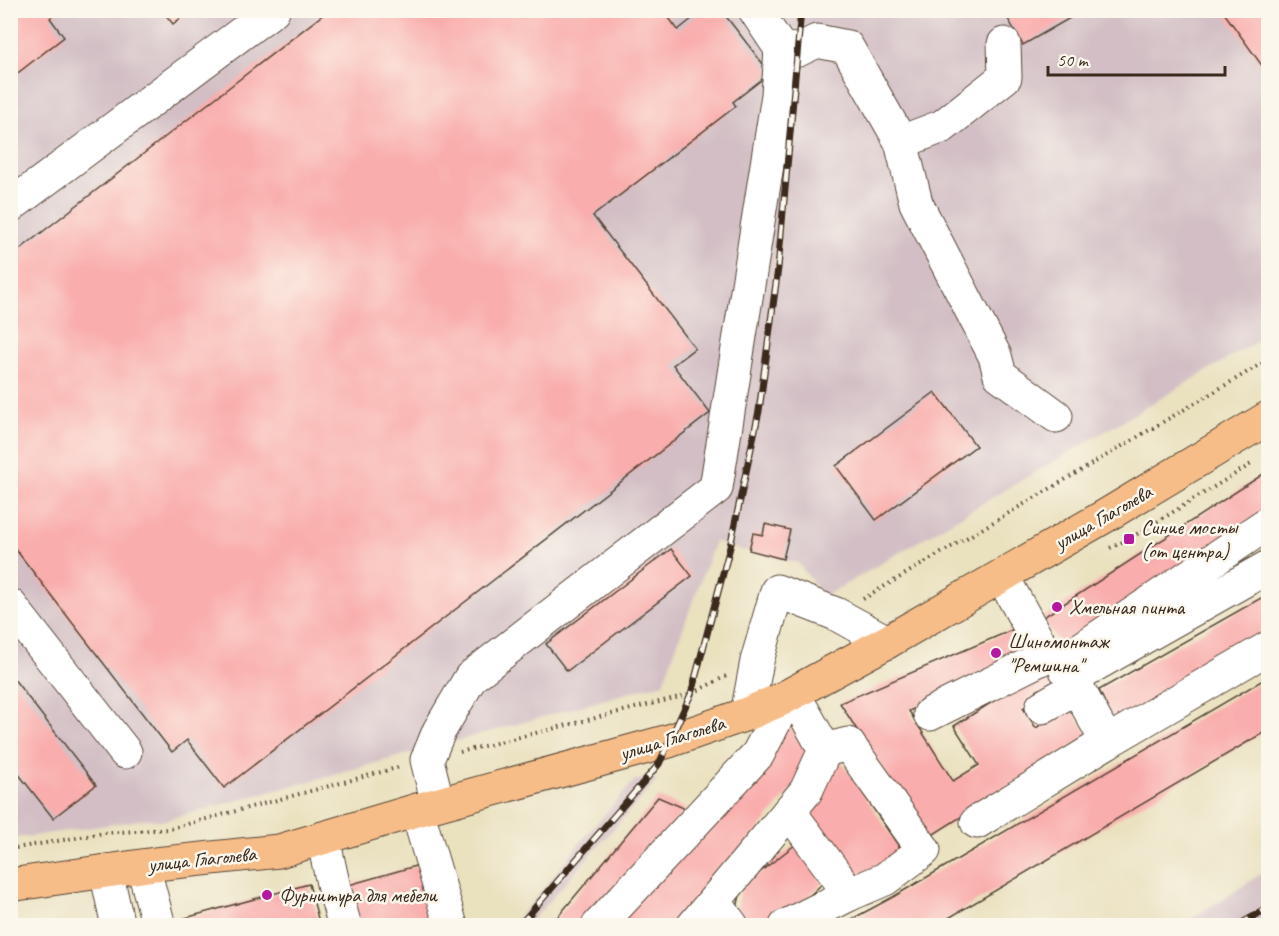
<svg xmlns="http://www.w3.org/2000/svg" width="1279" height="936" viewBox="0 0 1279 936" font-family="Caveat,sans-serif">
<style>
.industrial{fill:#d2bec4;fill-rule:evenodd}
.building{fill:#f9adac}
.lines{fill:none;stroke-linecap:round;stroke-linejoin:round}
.minor-casing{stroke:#554536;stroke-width:35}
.major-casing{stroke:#554536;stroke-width:35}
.path{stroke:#554536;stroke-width:4;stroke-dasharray:1.5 4.5;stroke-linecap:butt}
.minor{stroke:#fff;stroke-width:33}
.major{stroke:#f7bd88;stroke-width:33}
.rail-casing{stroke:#3b2a1e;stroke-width:7}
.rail{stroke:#fbf7ec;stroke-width:4.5;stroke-dasharray:14;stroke-linecap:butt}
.poi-dot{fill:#b5179e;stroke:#fbf7ec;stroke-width:2}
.labels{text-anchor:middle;stroke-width:5;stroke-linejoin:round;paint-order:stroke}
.street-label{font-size:21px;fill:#3b2a1e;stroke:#fbf7ec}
.poi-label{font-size:21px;fill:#3b2a1e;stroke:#fbf7ec;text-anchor:start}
</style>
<rect width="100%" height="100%" fill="#fbf7ec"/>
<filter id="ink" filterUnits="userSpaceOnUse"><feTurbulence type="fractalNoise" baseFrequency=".0167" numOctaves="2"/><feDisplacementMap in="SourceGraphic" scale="12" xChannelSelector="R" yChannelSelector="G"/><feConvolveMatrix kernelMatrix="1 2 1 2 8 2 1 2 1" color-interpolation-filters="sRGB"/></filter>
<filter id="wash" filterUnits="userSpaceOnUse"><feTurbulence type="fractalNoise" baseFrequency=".008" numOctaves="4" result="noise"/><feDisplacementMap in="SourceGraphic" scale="24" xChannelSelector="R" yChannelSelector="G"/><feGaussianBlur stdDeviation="1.35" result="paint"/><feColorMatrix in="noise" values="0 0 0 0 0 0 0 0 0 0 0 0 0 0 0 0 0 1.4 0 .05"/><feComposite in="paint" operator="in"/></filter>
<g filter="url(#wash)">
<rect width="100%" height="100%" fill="#eae1bf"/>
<g class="industrial">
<path d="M10 11H1268V335L824 597 798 563 730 547 715 541 663 683 464 739 162 821 148 819 11 839ZM792 102 778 268 763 377V376Z"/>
<polygon points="658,779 528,925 510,925 531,904 589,832 635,780"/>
<polygon points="1268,869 1268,925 1180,925 1228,896"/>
</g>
<g id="blocks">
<g class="building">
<polygon points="10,10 59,10 50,18 64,37 10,79"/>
<polygon points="162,10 191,10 173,24"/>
<polygon points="329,10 663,10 678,30 703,10 721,10 770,73 733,102 736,106 593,216 695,348 673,365 710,413 224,788 187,740 172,752 10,542 10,257"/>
<polygon points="1003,10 1084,10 1023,45"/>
<polygon points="1222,10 1268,10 1268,74"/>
<polygon points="935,392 976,446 876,520 836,466"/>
<polygon points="1268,471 1268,510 1062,647 1042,618"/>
<polygon points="765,524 790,530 783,559 749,550 753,533 763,535"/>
<polygon points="671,549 692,576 567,671 546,644"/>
<polygon points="1268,594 1268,643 1119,733 1099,690"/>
<polygon points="1012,630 1024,657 909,711 953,781 979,765 954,726 1046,668 1058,686 1023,708 1036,728 1070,706 1089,736 926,839 840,703"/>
<polygon points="10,674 96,785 53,818 10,763"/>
<polygon points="1268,677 1268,730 935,926 839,926 893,897"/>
<polygon points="789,726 804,729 812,753 802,776 681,926 615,926"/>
<polygon points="837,755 904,854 855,884 808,814"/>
<polygon points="658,797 686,809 585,926 550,926"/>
<polygon points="796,844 823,883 786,918 752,925 736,913 742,886"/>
<polygon points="419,865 437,926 356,926 345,886"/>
<polygon points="309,884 320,926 175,926 174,921"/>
</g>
</g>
</g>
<g filter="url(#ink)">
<use href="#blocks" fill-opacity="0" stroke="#554536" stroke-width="1.5"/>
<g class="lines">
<g class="minor-casing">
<g id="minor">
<polyline points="755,10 781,49 798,50 817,41 847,47 901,142 943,126 1005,77 1004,44"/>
<polyline points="901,142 916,203 995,356 1000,375 1056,416"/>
<polyline points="10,206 273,10"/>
<polyline points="10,605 125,752"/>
<polyline points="1062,662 1268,523"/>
<polyline points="1084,671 1268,567"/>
<polyline points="1042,707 1077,687 1066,670"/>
<polyline points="747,714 757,661 777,591 836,614 887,642"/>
<polyline points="930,714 1046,656 1002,576"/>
<polyline points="1107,742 1268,648"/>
<polyline points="825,750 848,744 924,850 885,879 850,894"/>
<polyline points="438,804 427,760 439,731 471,677 716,488 778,95 781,49"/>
<polyline points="417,810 451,926"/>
<polyline points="977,822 1107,742 1077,687"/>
<polyline points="323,838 334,888 345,926"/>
<polyline points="143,866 159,926"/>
<polyline points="106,871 118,926"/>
<polyline points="598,926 758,754 776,719 782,699 802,709 825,750 806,791 714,901 732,926"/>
<polyline points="693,926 714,901"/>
<polyline points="786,926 850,894 789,811"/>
</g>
</g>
<g class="major-casing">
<polyline id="major" points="10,885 155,864 279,851 417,810 669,741 747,714 782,699 887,642 1107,515 1268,418"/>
</g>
<g class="path">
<polyline points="1110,548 1129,539 1253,463"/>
<polyline points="863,599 1268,360"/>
<polyline points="460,752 691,694 726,676"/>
<polyline points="10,849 104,833 169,829 400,767"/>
</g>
<use href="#minor" class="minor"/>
<use href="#major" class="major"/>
<g class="rail-casing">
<g id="rail">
<polyline points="519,926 659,764 691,694 730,547 759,411 778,268 801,10"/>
<polyline points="1237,926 1268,908"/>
<polyline points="1265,926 1268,923"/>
</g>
</g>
<use href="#rail" class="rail"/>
</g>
</g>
<g class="poi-dot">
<rect x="1123" y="533" width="12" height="12" rx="3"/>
<circle cx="1057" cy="607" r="6"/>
<circle cx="996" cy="653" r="6"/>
<circle cx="267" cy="895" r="6"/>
</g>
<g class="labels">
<g class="street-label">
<text transform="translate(1103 517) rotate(-30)" y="7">улица Глаголева</text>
<text transform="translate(672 738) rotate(-17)" y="7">улица Глаголева</text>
<text transform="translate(202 859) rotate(-6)" y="7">улица Глаголева</text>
</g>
<g class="poi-label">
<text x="1141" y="534">Синие мосты<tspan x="1141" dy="24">(от центра)</tspan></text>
<text x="1069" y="614">Хмельная пинта</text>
<text x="1008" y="648">Шиномонтаж<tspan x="1008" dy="24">"Ремшина"</tspan></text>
<text x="279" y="902">Фурнитура для мебели</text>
</g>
</g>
<rect width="1279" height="936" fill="none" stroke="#fbf7ec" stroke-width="36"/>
<path d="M1048 66v9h177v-9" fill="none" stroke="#3b2a1e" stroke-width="3"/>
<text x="1057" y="66" font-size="18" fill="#3b2a1e" stroke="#fbf7ec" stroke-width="4.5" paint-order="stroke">50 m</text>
</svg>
